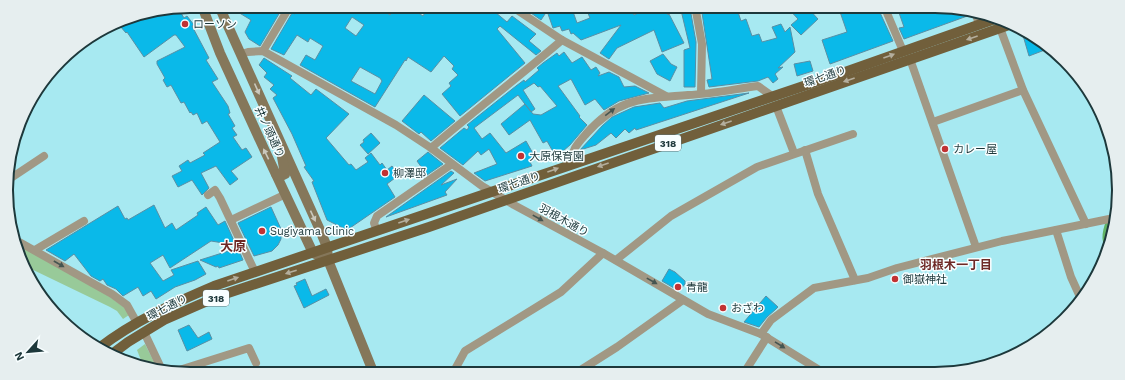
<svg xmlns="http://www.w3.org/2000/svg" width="1125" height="380" viewBox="0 0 1125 380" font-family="'Work Sans','Noto Sans JP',sans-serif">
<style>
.green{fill:#98ca99}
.forest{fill:#60b365}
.building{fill:#0ab9e9;stroke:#588fa5;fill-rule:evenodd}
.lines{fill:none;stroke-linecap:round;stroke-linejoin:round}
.minor{stroke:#a19884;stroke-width:8}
.secondary{stroke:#85775a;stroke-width:10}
.primary{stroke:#715f3b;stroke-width:10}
.oneway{fill:#b4ae9d}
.oneway2{fill:#cac8bd}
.oneway3{fill:#455551}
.poi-dot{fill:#c13233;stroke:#f8feff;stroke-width:1.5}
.labels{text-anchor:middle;stroke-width:3;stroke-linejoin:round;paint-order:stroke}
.shield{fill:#f8feff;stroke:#5f7376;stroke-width:1}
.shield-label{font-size:10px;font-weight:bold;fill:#1d383b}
.poi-label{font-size:11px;fill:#1d383b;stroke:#f8feff;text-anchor:start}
.street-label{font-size:11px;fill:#1d383b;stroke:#f8feff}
.neighbourhood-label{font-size:12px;font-weight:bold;fill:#6e2926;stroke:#f8feff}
.quarter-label{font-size:13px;font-weight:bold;fill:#6e2926;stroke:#f8feff}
.rim{fill:none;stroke:#1d383b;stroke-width:2}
</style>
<rect width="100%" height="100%" fill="#a7e9f1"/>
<g class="green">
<polygon points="14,242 107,295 125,308 129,315 123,319 117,311 110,307 25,266"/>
<polygon points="145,344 158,370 144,368 137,350"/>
</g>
<path class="forest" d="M1114 214 1113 237 1107 251C1099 240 1103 228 1108 216Z"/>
<g class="building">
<polygon points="228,6 281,6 283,7 260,46 249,39 245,32 251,20"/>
<path d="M300 6H366L373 11 377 6 390 15 396 6H408L423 16 429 6H500L495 12 507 22 512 16 536 34 529 41 541 51 536 55 500 26 497 29 525 63 460 116 442 94 451 86 449 83 458 75 452 69 454 66 444 56 431 72 408 57 406 61 405 60 375 107 300 65 306 55 315 60 323 46 310 38 308 42 297 35 284 55 271 49 292 13 295 14ZM352 17 364 25 356 36 345 28ZM360 67 380 78 382 81 375 94 351 81Z"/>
<polygon points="521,6 571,6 577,23 590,18 585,6 601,6 602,10 613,6 630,6 634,15 647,9 645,6 661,6 663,11 665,10 668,15 669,14 684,43 662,52 654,30 617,48 609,59 600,53 621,25 581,40 573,33 571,34 569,29 562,31 560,26 553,28 547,11 541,20"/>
<polygon points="680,6 687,6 688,9 690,8 696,42 695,87 684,87 684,50 690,48"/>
<polygon points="701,6 736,6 741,21 746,19 752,36 759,34 762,42 777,38 772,27 781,24 785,32 790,27 795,52 778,68 783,67 775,74 778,79 773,83 768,77 758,81 709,87 707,80 712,79"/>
<polygon points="786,6 806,6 818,19 801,35 791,25 798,19"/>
<polygon points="838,6 848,6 850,9 857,6 877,6 893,41 830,64 822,40 847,32"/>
<polygon points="901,6 935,6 945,7 946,11 952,8 970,11 970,15 904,39 899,28 904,27 897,7"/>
<polygon points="178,8 184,18 187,16 194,25 192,26 209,58 206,60 218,79 212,82 228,106 230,113 228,114 235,126 232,128 237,135 233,137 242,150 246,148 252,157 231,171 238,179 230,185 216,166 201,173 209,188 202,195 192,180 178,187 172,176 182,171 179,166 188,160 190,163 205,155 203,153 220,142 207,121 202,124 197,113 193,115 191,112 190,113 184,102 181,103 171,85 167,87 163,80 165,78 157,64 157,61 185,47 176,35 174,35 144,57 127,32 126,33 120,26 121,25 118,21"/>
<polygon points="1022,32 1047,44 1050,48 1029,56"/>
<polygon points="564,52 572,63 582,57 591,70 596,67 600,73 598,76 609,72 619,77 624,87 635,86 649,93 619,101 604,110 595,99 585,105 571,79 558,86 580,116 579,117 587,125 570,145 556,157 547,141 543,143 530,120 509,135 501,124 525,104 533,114 541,115 557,106 540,86 538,87 534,83 523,90 535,109 531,112 518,95 474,128 482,139 490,133 506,153 526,141 535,157 529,160 532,166 485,181 474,173 497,164 489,149 481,155 478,151 463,165 440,148 464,128 467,130 469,127 467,125 516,86 524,80 525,82 539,70 537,68 543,63 557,53 559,56"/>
<polygon points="663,54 671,64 677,67 670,81 657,74 650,61"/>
<polygon points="264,58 292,76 290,78 311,95 316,89 349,114 326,138 349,165 351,164 356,170 368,162 365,158 371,153 380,165 382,163 387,170 392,166 399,175 387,184 395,197 347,230 327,220 312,182 314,181 304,167 306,166 292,134 273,98 277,95 270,89 274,85 264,77 267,73 259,65"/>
<polygon points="810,61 813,71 797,76 794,64"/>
<polygon points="749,93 636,130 635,128 629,133 625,129 616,138 611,133 596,145 580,150 602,126 612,117 634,107 660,103 664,108 687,101"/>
<polygon points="424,95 455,121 431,141 421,132 419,134 402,121"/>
<polygon points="371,133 380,143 368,154 360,145 364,142 363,140"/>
<polygon points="428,152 443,164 427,175 417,161"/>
<polygon points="451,171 454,173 441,185 457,179 445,192 447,195 386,217"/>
<polygon points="154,205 165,228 172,223 176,230 198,215 197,213 206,207 218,225 225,221 236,245 211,241 170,268 163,255 150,263 163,281 174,275 171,270 198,261 206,274 195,280 175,287 156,299 151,291 143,296 138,287 123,296 116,289 107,285 103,279 100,281 91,276 74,254 65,261 46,250 118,206 125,219 127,218 128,220"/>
<polygon points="271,207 281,229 281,239 278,245 272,251 254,256 238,223"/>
<polygon points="238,248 243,260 219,268 218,266 216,267 200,260"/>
<polygon points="669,269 675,272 685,281 685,284 679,291 662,281"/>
<polygon points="305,279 312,296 326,289 329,295 304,308 294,286 297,285 296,283"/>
<polygon points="766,296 778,307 776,309 767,317 759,327 744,322"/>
<polygon points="189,325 198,338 209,332 212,339 187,351 178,330"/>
</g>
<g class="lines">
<g class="minor">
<polyline points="511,6 562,40 666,96"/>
<polyline points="695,6 702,44 701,93"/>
<polyline points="884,6 903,51"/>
<polyline points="185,7 187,7"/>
<polyline points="975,11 979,25"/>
<polyline points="1000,28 1023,90 1086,224"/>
<polyline points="263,51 290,6"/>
<polyline points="241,54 248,52 263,51 396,125 431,148 482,186 514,205 603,253 708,314 761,334 824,373"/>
<polyline points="910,59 976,247"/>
<polyline points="776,106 794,153"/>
<polyline points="933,122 1023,90"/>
<path d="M431 148C474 111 519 77 562 40"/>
<polyline points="805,150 818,194 855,280"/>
<path d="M573 163C570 151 578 143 586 134 619 97 642 99 688 95 711 94 735 89 758 86L772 96"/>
<polyline points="8,180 44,156"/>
<polyline points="208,195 215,190 220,198 255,272"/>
<polyline points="231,220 286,194"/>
<polyline points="1056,230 1071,277 1081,299"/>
<polyline points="377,231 374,223 377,216 452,164"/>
<polyline points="12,238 112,294 127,305 137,323"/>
<polyline points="35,250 84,221"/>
<polyline points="616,260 671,216 757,167 853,134"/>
<polyline points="144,332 162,370"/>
<polyline points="761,334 771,320 814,288 868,278 897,268 1002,241 1114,218"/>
<polyline points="173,372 249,348 256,363"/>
<polyline points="453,373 465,351 561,292 603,253"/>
<polyline points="576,373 617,347 683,300"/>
<polyline points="744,373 767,337"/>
</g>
<g class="secondary">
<polyline points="202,6 220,53 265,151 313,253 328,260"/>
<polyline points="219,6 320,230 327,247 328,260 374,374"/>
<polyline points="276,174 281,176 285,174 282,157"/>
</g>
<g class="primary">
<path d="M99 348C134 321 174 303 214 286L845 72 995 19"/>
<polyline points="112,354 128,342 164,320 219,296 429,227 1009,25"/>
</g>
</g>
<defs><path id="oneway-solid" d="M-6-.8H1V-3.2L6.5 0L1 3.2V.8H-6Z"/></defs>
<g class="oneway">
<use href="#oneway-solid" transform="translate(972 38) rotate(161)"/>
<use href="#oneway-solid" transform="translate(889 56) rotate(-20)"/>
<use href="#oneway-solid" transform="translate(849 80) rotate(161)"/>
<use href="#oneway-solid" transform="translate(726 123) rotate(161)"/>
<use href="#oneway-solid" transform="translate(603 165) rotate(161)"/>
<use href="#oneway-solid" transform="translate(553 170) rotate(-20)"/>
<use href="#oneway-solid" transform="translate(404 221) rotate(-19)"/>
<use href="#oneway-solid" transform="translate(291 272) rotate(162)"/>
<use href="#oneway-solid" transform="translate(233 279) rotate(-19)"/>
</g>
<g class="oneway2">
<use href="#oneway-solid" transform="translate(257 89) rotate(66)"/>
<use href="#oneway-solid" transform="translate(266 154) rotate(-116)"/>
<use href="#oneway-solid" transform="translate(313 216) rotate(65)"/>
</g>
<g class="oneway3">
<use href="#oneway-solid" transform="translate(610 112) rotate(-37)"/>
<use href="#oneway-solid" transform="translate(538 218) rotate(29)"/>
<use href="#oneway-solid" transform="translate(59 264) rotate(30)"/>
<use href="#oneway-solid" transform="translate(652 281) rotate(29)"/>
<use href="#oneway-solid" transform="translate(780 345) rotate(32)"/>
</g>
<g class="poi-dot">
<circle cx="185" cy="24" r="4"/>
<circle cx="945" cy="149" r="4"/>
<circle cx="521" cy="156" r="4"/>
<circle cx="385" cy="173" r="4"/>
<circle cx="262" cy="231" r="4"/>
<circle cx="895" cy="279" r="4"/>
<circle cx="678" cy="287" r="4"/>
<circle cx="723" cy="308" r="4"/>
</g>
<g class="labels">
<g class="shield">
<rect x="655" y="135" width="26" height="16" rx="3"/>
<rect x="203" y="290" width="26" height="16" rx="3"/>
</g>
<g class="shield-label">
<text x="668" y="147">318</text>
<text x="216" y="302">318</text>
</g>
<g class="poi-label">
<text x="193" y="28">ローソン</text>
<text x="953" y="153">カレー屋</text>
<text x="529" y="160">大原保育園</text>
<text x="393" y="177">柳澤邸</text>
<text x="270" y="235">Sugiyama Clinic</text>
<text x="903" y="283">御嶽神社</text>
<text x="686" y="291">青龍</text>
<text x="731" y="312">おざわ</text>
</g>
<g class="street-label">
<text transform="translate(825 76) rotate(-19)" y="4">環七通り</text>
<text transform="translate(270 132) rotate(65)" y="4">井ノ頭通り</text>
<text transform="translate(519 182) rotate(-19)" y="4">環七通り</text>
<text transform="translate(564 220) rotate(29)" y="4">羽根木通り</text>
<text transform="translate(167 307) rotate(-27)" y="4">環七通り</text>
</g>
<g class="neighbourhood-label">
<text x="956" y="269">羽根木一丁目</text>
</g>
<g class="quarter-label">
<text x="233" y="251">大原</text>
</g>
</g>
<path d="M0 0H1125V380H0ZM190 13H935A177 177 0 0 1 1112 190V190A177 177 0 0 1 935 367H190A177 177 0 0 1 13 190V190A177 177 0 0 1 190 13Z" fill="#e6eeef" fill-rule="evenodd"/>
<path class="rim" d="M190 13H935A177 177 0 0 1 1112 190V190A177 177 0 0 1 935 367H190A177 177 0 0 1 13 190V190A177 177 0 0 1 190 13Z"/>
<g transform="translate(28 352) rotate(243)" stroke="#f8feff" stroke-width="3" paint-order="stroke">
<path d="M0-3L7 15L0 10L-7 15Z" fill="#1d383b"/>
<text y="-6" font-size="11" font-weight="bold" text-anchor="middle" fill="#1d383b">N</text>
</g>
</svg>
